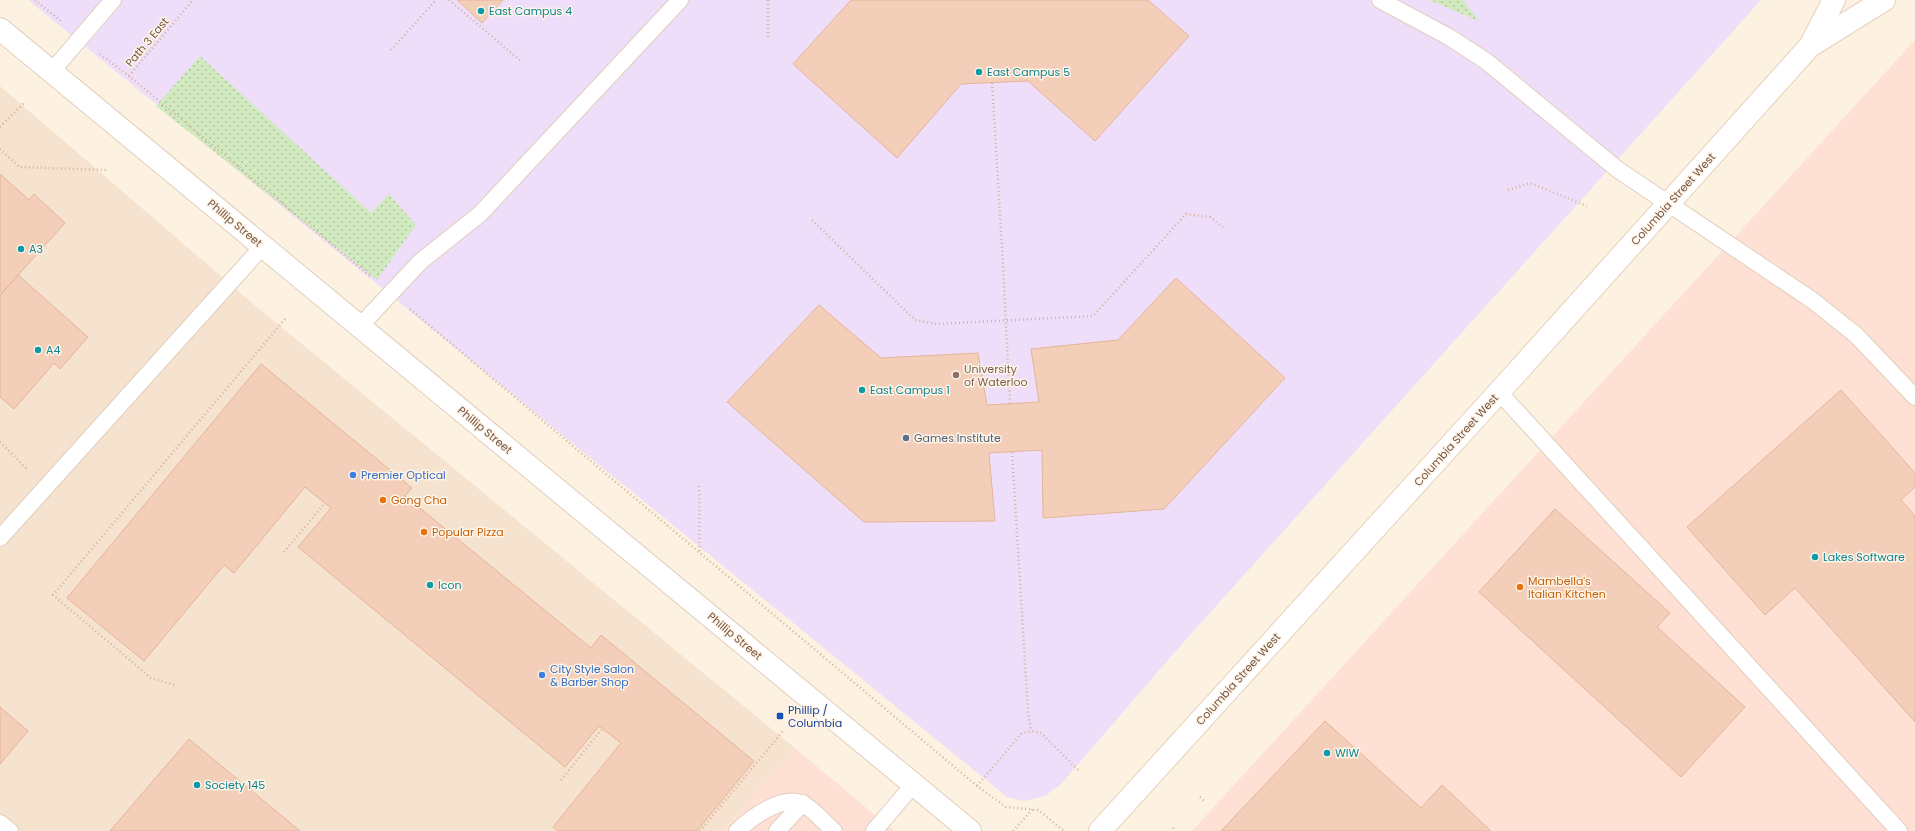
<svg xmlns="http://www.w3.org/2000/svg" width="1915" height="831" viewBox="0 0 1915 831" font-family="Poppins,sans-serif">
<style>
.residential{fill:#f5e3cf}
.commercial{fill:#fee0d4}
.education{fill:#eedef9}
.grass{fill:url(#grass-dots)}
.building{fill:#f3ceb8;stroke:#e6b498}
.lines{fill:none;stroke-linecap:round;stroke-linejoin:round}
.service-casing{stroke:#e1cdbd;stroke-width:18}
.tertiary-casing{stroke:#e1cdbd;stroke-width:24}
.secondary-casing{stroke:#e8d0bc;stroke-width:24}
.path{stroke:#d7b19b;stroke-width:2.5;stroke-dasharray:1 3;stroke-linecap:butt}
.service{stroke:#fff;stroke-width:16}
.tertiary{stroke:#fff;stroke-width:22}
.secondary{stroke:#fff;stroke-width:22}
.culture-dot{fill:#0f9aa8;stroke:#fff5e8;stroke-width:1.5}
.education-dot{fill:#8d6e63;stroke:#fff5e8;stroke-width:1.5}
.service-dot{fill:#5c6f8a;stroke:#fff5e8;stroke-width:1.5}
.shop-dot{fill:#3f7fe0;stroke:#fff5e8;stroke-width:1.5}
.food-dot{fill:#e8710a;stroke:#fff5e8;stroke-width:1.5}
.transit-dot{fill:#1a4fb4;stroke:#fff5e8;stroke-width:1.5}
.labels{text-anchor:middle;stroke-width:3;stroke-linejoin:round;paint-order:stroke}
.culture-label{font-size:11px;fill:#0d838f;stroke:#fff5e8;text-anchor:start}
.street-label{font-size:11px;fill:#745647;stroke:#fff5e8}
.education-label{font-size:11px;fill:#785e54;stroke:#fff5e8;text-anchor:start}
.service-label{font-size:11px;fill:#4e5e75;stroke:#fff5e8;text-anchor:start}
.shop-label{font-size:11px;fill:#366cbe;stroke:#fff5e8;text-anchor:start}
.food-label{font-size:11px;fill:#c56008;stroke:#fff5e8;text-anchor:start}
.transit-label{font-size:11px;fill:#164399;stroke:#fff5e8;text-anchor:start}
</style>
<defs>
<pattern id="grass-dots" width="8" height="8" patternUnits="userSpaceOnUse"><rect width="8" height="8" fill="#d2eabf"/><path d="M2 2h.1M6 6h.1" fill="none" stroke="#afc09d" stroke-width="1.8" stroke-linecap="round"/></pattern>
</defs>
<rect width="100%" height="100%" fill="#fdf1e1"/>
<polygon class="residential" points="0,86 252,303 796,749 722,831 0,831"/>
<g class="commercial">
<polygon points="1915,40 1915,831 1192,831"/>
<polygon points="796,749 894,831 722,831"/>
</g>
<polygon class="education" points="28,0 1761,0 1181,645 1061,784 1045,796 1025,801 1007,797"/>
<g class="grass">
<polygon points="1429,0 1463,0 1479,21"/>
<polygon points="200,56 371,213 389,194 416,225 377,280 156,106"/>
</g>
<g class="building">
<polygon points="457,0 503,0 482,23"/>
<polygon points="851,0 1148,0 1189,36 1095,141 1028,81 961,84 897,158 793,64"/>
<polygon points="0,174 29,200 34,194 65,223 2,293 0,291"/>
<polygon points="18,275 88,337 60,369 54,363 14,409 0,397 0,295"/>
<polygon points="1176,278 1285,378 1164,509 1043,518 1042,450 989,453 995,521 864,522 727,402 819,305 881,358 978,353 987,405 1039,402 1031,349 1118,340"/>
<polygon points="261,364 412,488 405,496 591,648 601,635 754,761 697,831 558,831 553,827 621,743 599,726 565,767 298,547 331,508 305,487 234,573 224,565 144,661 67,598"/>
<polygon points="1841,390 1915,473 1915,487 1901,500 1915,516 1915,722 1795,588 1765,615 1687,527"/>
<polygon points="1555,509 1670,613 1657,627 1745,707 1681,777 1479,592"/>
<polygon points="0,707 28,731 0,764"/>
<polygon points="1325,721 1421,808 1442,785 1491,831 1221,831"/>
<polygon points="189,739 300,831 110,831"/>
</g>
<g class="lines">
<g class="service-casing">
<g id="service">
<polyline points="1380,0 1449,37 1486,61 1617,169 1812,300 1856,335 1915,397"/>
<polyline points="52,71 113,0"/>
<polyline points="360,326 421,261 480,214 680,0"/>
<polyline points="1499,392 1899,831"/>
<polyline points="0,538 263,246"/>
<polyline points="0,823 10,831"/>
<path d="M737 831C751 818 783 794 803 804 811 807 826 824 834 831"/>
<polyline points="777,831 803,803"/>
<polyline points="874,831 913,785"/>
</g>
</g>
<g class="tertiary-casing">
<polyline id="tertiary" points="0,29 970,831"/>
</g>
<g class="secondary-casing">
<g id="secondary">
<polyline points="1810,46 1834,0"/>
<polyline points="1100,831 1499,392 1810,46 1884,0"/>
</g>
</g>
<g class="path">
<polyline points="35,0 61,21"/>
<polyline points="449,0 522,62"/>
<polyline points="768,0 768,37"/>
<polyline points="391,50 436,0"/>
<polyline points="100,54 129,76 371,277"/>
<polyline points="129,76 193,0"/>
<polyline points="992,83 1002,247 1010,404"/>
<polyline points="0,127 25,102"/>
<polyline points="0,149 19,167 106,170"/>
<polyline points="1508,190 1530,183 1587,206"/>
<polyline points="812,220 915,320 936,324 1093,316 1186,214 1210,217 1225,229"/>
<polyline points="410,309 977,786 1006,807 1038,810 1064,831"/>
<polyline points="0,442 28,470"/>
<polyline points="1012,452 1028,711 1031,731"/>
<path d="M699 486C700 509 698 530 700 552"/>
<polyline points="284,552 325,503"/>
<polyline points="174,685 151,678 53,595 285,319"/>
<polyline points="561,780 603,728"/>
<polyline points="977,786 1021,734 1031,731 1041,733 1079,771"/>
<polyline points="1200,797 1204,801"/>
<polyline points="1173,828 1176,831"/>
<polyline points="700,831 783,731"/>
<polyline points="1013,831 1033,809"/>
</g>
<use href="#service" class="service"/>
<use href="#tertiary" class="tertiary"/>
<use href="#secondary" class="secondary"/>
</g>
<g class="culture-dot">
<circle cx="481" cy="11" r="4"/>
<circle cx="979" cy="72" r="4"/>
<circle cx="21" cy="249" r="4"/>
<circle cx="38" cy="350" r="4"/>
<circle cx="862" cy="390" r="4"/>
<circle cx="1815" cy="557" r="4"/>
<circle cx="430" cy="585" r="4"/>
<circle cx="1327" cy="753" r="4"/>
<circle cx="197" cy="785" r="4"/>
</g>
<circle class="education-dot" cx="956" cy="375" r="4"/>
<circle class="service-dot" cx="906" cy="438" r="4"/>
<g class="shop-dot">
<circle cx="353" cy="475" r="4"/>
<circle cx="542" cy="675" r="4"/>
</g>
<g class="food-dot">
<circle cx="383" cy="500" r="4"/>
<circle cx="424" cy="532" r="4"/>
<circle cx="1520" cy="587" r="4"/>
</g>
<rect class="transit-dot" x="776" y="712" width="8" height="8" rx="2"/>
<g class="labels">
<g class="culture-label">
<text x="489" y="15">East Campus 4</text>
<text x="987" y="76">East Campus 5</text>
<text x="29" y="253">A3</text>
<text x="46" y="354">A4</text>
<text x="870" y="394">East Campus 1</text>
<text x="1823" y="561">Lakes Software</text>
<text x="438" y="589">Icon</text>
<text x="1335" y="757">WIW</text>
<text x="205" y="789">Society 145</text>
</g>
<g class="street-label">
<text transform="translate(147 42) rotate(-50)" y="4">Path 3 East</text>
<text transform="translate(1673 199) rotate(-48)" y="4">Columbia Street West</text>
<text transform="translate(235 223) rotate(40)" y="4">Phillip Street</text>
<text transform="translate(485 430) rotate(40)" y="4">Phillip Street</text>
<text transform="translate(1456 440) rotate(-48)" y="4">Columbia Street West</text>
<text transform="translate(735 636) rotate(40)" y="4">Phillip Street</text>
<text transform="translate(1238 679) rotate(-48)" y="4">Columbia Street West</text>
</g>
<g class="education-label">
<text x="964" y="373">University<tspan x="964" dy="13">of Waterloo</tspan></text>
</g>
<g class="service-label">
<text x="914" y="442">Games Institute</text>
</g>
<g class="shop-label">
<text x="361" y="479">Premier Optical</text>
<text x="550" y="673">City Style Salon<tspan x="550" dy="13">&amp; Barber Shop</tspan></text>
</g>
<g class="food-label">
<text x="391" y="504">Gong Cha</text>
<text x="432" y="536">Popular Pizza</text>
<text x="1528" y="585">Mambella's<tspan x="1528" dy="13">Italian Kitchen</tspan></text>
</g>
<g class="transit-label">
<text x="788" y="714">Phillip /<tspan x="788" dy="13">Columbia</tspan></text>
</g>
</g>
</svg>
